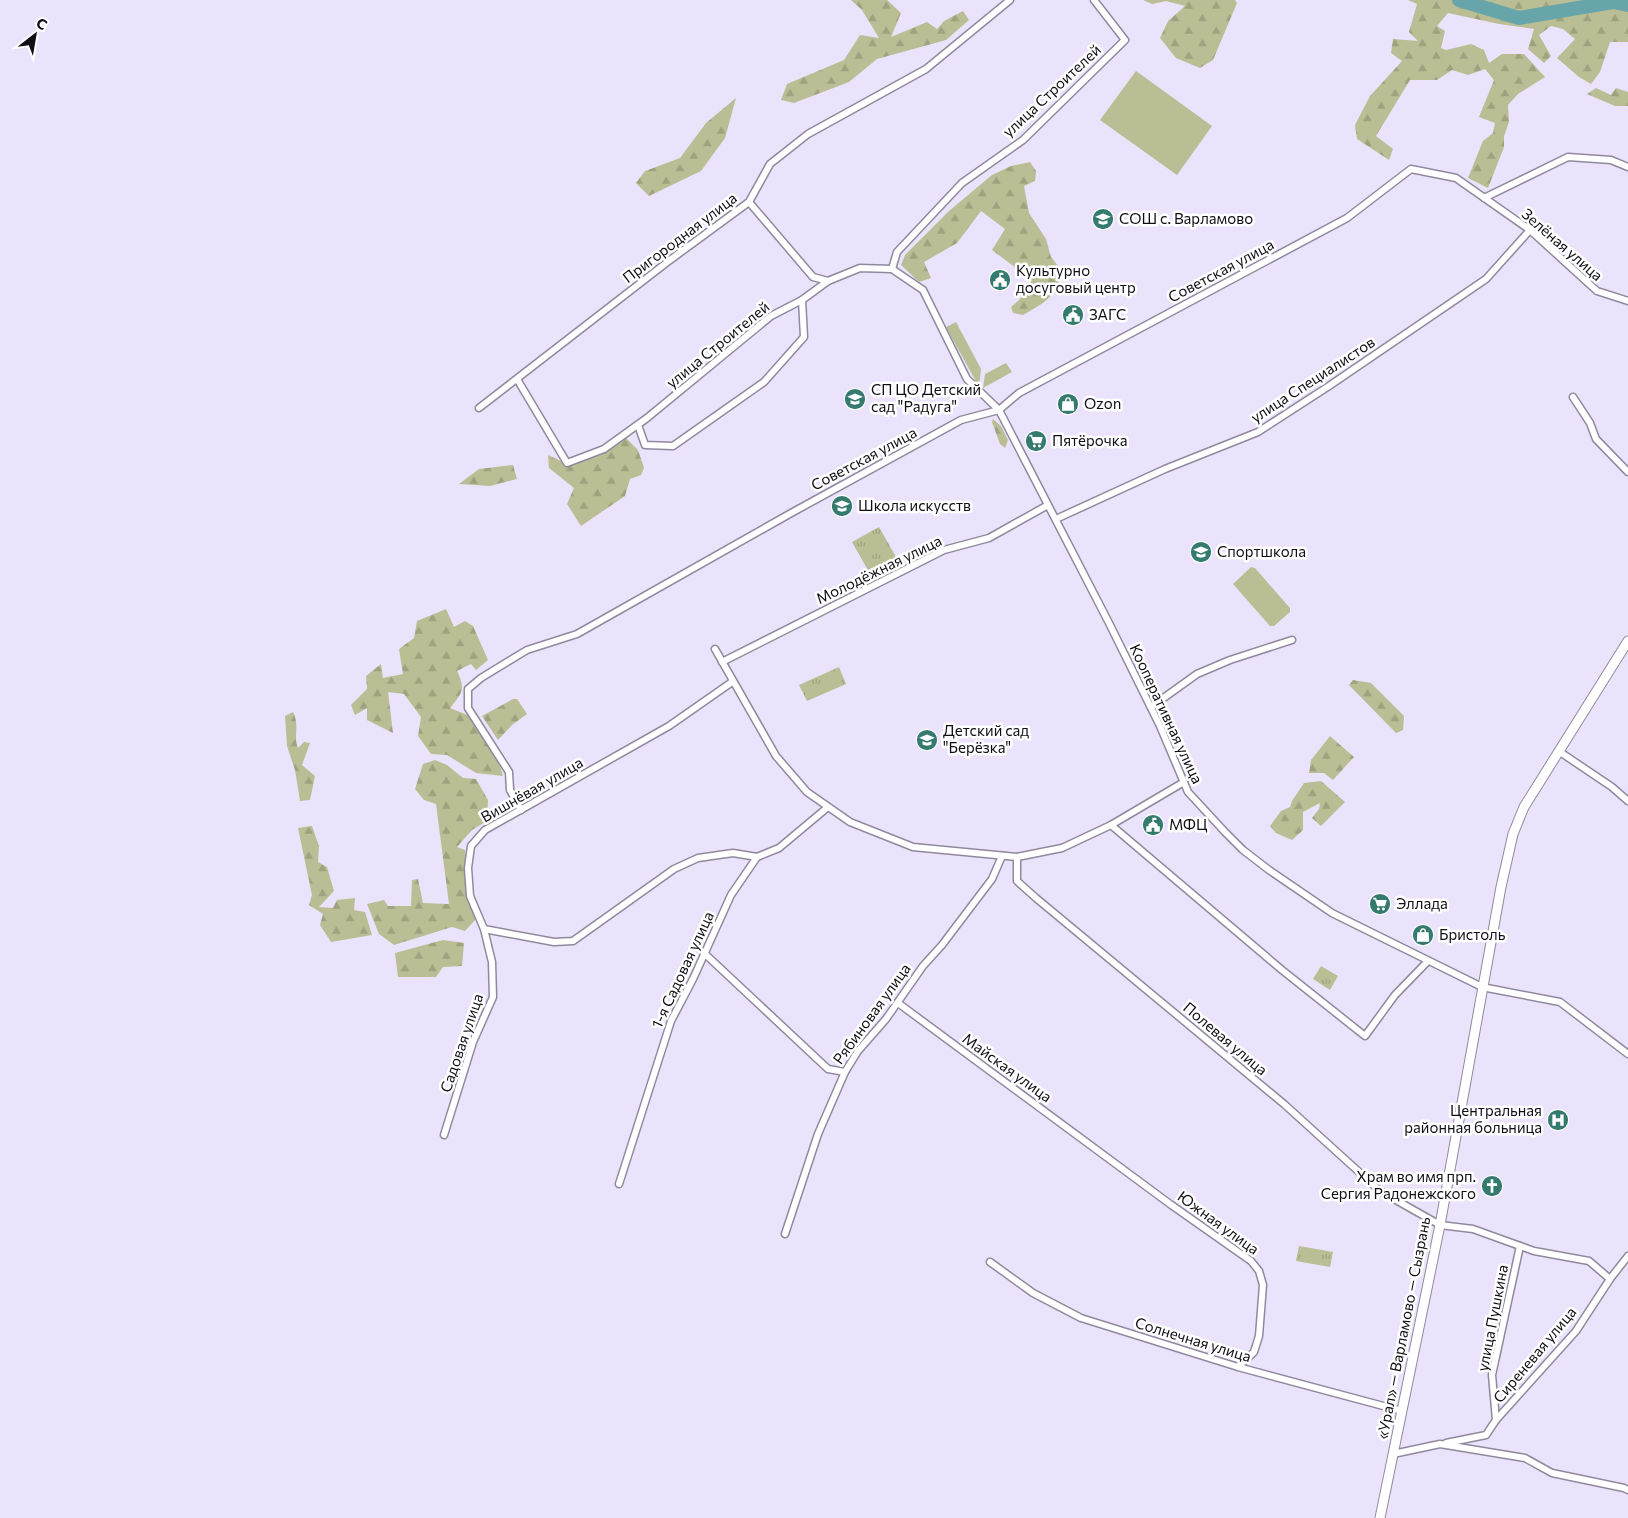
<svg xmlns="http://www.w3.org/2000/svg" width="1628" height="1518" viewBox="0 0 1628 1518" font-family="Commissioner,sans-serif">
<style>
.green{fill:#b9be94}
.forest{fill:url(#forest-firs)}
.park{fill:url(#park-tufts)}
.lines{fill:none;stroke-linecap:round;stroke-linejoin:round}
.river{stroke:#67a5aa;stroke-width:14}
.minor-casing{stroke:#90899e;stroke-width:9}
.secondary-casing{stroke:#90899e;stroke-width:11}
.minor{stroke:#fff;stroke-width:6}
.secondary{stroke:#fff;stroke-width:9}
.labels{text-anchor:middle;stroke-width:5;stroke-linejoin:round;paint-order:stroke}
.street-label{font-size:15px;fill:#100d15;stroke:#fff}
.poi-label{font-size:15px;fill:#100d15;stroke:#fff;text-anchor:start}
</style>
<defs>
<pattern id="forest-firs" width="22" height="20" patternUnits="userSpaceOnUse" patternTransform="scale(1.25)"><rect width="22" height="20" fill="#b9be94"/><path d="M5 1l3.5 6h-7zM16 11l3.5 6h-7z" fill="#9ea27f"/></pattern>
<pattern id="park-tufts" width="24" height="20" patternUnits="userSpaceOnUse" patternTransform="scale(1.25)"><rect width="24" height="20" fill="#b9be94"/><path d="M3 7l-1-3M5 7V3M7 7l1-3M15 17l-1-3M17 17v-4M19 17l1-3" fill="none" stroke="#9ea27f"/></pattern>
</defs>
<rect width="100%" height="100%" fill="#ebe3fb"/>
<g class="green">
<polygon points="1136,71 1212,126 1177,175 1100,120"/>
<polygon points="956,322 981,369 979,387 946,327"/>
<polygon points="1006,363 1012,372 983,388 985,374"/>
<polygon points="1251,567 1255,568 1290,608 1290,612 1274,626 1270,626 1233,584"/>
</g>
<g class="forest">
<polygon points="851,0 887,0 901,13 891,37 927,22 937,29 944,21 963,11 969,20 946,40 877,59 849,82 794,103 781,100 787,84 844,60 860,35 879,38 862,10"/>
<polygon points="1143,0 1235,0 1237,3 1213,60 1200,68 1176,58 1160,38 1168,21 1185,6 1166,1 1152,4"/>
<polygon points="1408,0 1628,0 1628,42 1610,42 1600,72 1591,84 1579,77 1557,58 1575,39 1563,29 1551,26 1539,35 1551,56 1544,63 1528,49 1534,29 1499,24 1448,13 1437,26 1445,31 1441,48 1446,50 1471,44 1484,50 1489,63 1502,54 1524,54 1545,77 1518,94 1508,105 1509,122 1504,136 1504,147 1488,188 1468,178 1483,141 1493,133 1495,123 1479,117 1494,80 1485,69 1468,75 1452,70 1437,80 1410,80 1376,136 1393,149 1389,160 1357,139 1355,125 1370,96 1402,61 1391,53 1393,39 1418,41 1409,32 1417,4"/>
<polygon points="1596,88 1611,95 1616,88 1628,92 1628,106 1615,106 1587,94"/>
<polygon points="736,98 725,138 701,171 649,196 636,183 645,171 680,158 706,123"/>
<path d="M1030 162 1036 171 1035 181 1024 186 1029 213 1046 239 1051 257 1062 271C1056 298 1045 302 1023 315L1013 313 1011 307 1020 299 1032 280 992 250 1005 229 981 211 957 243 924 262 931 278 919 282 901 265 905 255 949 211 992 175 1011 166Z"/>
<polygon points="993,419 1001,426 1008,440 1005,448 1000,444 992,422"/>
<polygon points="625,437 638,450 644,468 641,475 630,479 625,496 581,526 567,504 574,488 549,468 548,455 565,463 601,455"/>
<polygon points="513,465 517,479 490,486 459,484 479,469"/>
<path d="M446 609 454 627 465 621 473 626 488 660 476 670 471 664 457 671C466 690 462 693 450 708L470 716 498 759 503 776 476 773 447 755 431 754 418 736 421 717 404 694 388 692 393 733 367 720V708L355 715 351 705 367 689 366 676 381 664 383 678 403 674 399 649 414 638 417 621Z"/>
<polygon points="1353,680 1371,683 1404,716 1403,730 1396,733 1349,685"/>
<polygon points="513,699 517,699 527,714 512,725 498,740 482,716"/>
<path d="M293 712C300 726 293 736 298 748L304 742 310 743 302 765 315 776 310 800 300 801 295 770 287 746 285 716Z"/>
<polygon points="1330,736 1354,757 1333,780 1324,773 1309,773 1311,760"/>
<polygon points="435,760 447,765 463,778 476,779 488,800 487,821 472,830 457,847 465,850 467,899 476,919 465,931 452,927 394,945 379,934 367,904 384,900 388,906 411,906 412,880 418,879 423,903 449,904 436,804 424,800 415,789 423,764"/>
<polygon points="1321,781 1345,802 1321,826 1312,818 1319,809 1320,803 1303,812 1303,830 1292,840 1276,833 1270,826 1281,811 1290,807 1292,801 1304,783"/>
<polygon points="312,826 319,846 318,862 327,867 334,891 319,907 333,908 337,900 355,898 354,910 365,912 372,935 331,942 320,925 323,914 309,905 312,895 298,828"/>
<polygon points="443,940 464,943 462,966 443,967 436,977 398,977 395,953"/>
</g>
<g class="park">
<polygon points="879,527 896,557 869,572 852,542"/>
<polygon points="839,667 846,684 807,701 799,685"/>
<polygon points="1321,966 1338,976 1330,990 1313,979"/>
<polygon points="1299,1246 1333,1252 1330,1267 1296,1261"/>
</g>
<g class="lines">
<polyline class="river" points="1459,0 1519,18 1613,2 1628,5"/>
<g class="minor-casing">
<g id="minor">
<polyline points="1484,198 1568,157 1611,160 1628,167"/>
<polyline points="749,202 813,277 828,281"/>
<polyline points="892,269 923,290 967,379 999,410 1109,623 1160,726 1188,792 1225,832 1243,850 1269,870 1332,913 1482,987 1560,1002 1628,1054"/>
<polyline points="517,379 567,463 604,449 647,418 771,316 802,300 828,281 860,268 892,269 897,252 962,183 1023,140 1125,40 1094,0"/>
<polyline points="1573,397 1590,423 1596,439 1628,472"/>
<polyline points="479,408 670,260 749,202 770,164 808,134 926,69 1010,0"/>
<polyline points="638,425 645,445 673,446 764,382 804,337 802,300"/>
<polyline points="1056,519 1165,469 1258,432 1329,386 1486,279 1530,230"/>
<polyline points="715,649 776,756 807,792 850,822 913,847 1017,857 1062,848 1111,825 1184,782"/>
<polyline points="722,662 944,550 989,538 1048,505"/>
<polyline points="1151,707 1197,674 1230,660 1292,640"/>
<polyline points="1560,752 1612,787 1628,801"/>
<polyline points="521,810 510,790 509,772 468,708 468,689 481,678 527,650 577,634 793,512 961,420 999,410 1019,393 1347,218 1411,169 1456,178 1530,230 1597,291 1628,301"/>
<polyline points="1111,825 1282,970 1365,1036 1395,995 1428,961"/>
<polyline points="1017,857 1017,881 1036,898 1284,1104 1380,1191 1440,1225 1473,1229 1534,1251 1589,1261 1610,1279"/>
<polyline points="484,929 554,942 573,941 674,869 698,858 733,853 757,857"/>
<polyline points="704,953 828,1069 845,1072"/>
<polyline points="898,1003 1170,1204 1251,1261 1259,1271 1263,1285 1259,1336 1254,1352 1238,1367"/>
<polyline points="444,1135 473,1042 493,997 492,962 484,929 470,896 468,868 471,846 485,830 669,726 732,682"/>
<polyline points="619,1184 671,1021 693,979 731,895 757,857 779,848 828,807"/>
<polyline points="785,1234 818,1134 845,1072 858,1051 886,1019 923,966 942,945 992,879 1002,856"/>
<polyline points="990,1262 1033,1293 1081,1318 1238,1367 1402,1411"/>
<polyline points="1496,1420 1576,1331 1610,1279 1628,1256"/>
<polyline points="1446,1443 1486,1435 1496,1420 1492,1375 1520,1246"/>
<polyline points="1393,1454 1440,1444 1525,1458 1552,1473 1624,1488 1628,1490"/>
</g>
</g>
<g class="secondary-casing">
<polyline id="secondary" points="1380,1518 1440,1225 1501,887 1513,834 1524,807 1628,641"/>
</g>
<use href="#minor" class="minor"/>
<use href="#secondary" class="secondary"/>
</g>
<defs>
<g id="school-disc" transform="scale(1.125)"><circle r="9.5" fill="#347a6f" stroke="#fff"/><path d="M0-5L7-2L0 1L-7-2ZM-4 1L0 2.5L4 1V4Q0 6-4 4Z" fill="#fff"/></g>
<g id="civic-disc" transform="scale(1.125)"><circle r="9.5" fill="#347a6f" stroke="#fff"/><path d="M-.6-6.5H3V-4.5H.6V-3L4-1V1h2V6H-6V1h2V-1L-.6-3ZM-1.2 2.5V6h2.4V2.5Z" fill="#fff"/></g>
<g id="shop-disc" transform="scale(1.125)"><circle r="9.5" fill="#347a6f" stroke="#fff"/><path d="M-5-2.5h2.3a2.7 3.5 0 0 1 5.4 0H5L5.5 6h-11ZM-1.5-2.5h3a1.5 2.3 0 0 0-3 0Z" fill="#fff"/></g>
<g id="supermarket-disc" transform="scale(1.125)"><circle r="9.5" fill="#347a6f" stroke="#fff"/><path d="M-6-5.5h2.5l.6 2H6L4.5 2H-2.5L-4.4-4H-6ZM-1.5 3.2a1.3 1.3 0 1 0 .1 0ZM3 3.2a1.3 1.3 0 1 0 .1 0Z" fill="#fff"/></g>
<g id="hospital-disc" transform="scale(1.125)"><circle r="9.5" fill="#347a6f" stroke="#fff"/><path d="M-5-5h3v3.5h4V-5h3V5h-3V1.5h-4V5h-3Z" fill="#fff"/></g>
<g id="church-disc" transform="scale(1.125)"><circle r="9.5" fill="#347a6f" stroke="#fff"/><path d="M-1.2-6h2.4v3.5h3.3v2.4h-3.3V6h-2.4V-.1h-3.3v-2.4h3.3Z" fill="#fff"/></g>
</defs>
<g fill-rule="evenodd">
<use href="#school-disc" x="1103" y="219"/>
<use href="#civic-disc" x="1000" y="280"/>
<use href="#civic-disc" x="1073" y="315"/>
<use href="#school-disc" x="855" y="399"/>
<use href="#shop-disc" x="1068" y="404"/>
<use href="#supermarket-disc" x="1036" y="441"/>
<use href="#school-disc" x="842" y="506"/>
<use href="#school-disc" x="1201" y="552"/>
<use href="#school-disc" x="927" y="740"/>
<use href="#civic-disc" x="1153" y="825"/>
<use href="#supermarket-disc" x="1380" y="904"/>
<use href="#shop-disc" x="1423" y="935"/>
<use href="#hospital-disc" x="1558" y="1120"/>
<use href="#church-disc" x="1492" y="1186"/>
</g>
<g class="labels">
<g class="street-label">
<text transform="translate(1052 91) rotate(-43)" y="5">улица Строителей</text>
<text transform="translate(680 238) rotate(-37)" y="5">Пригородная улица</text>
<text transform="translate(1562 245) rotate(41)" y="5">Зелёная улица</text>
<text transform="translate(1221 271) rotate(-28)" y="5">Советская улица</text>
<text transform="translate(718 345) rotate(-39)" y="5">улица Строителей</text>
<text transform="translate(1313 380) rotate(-33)" y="5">улица Специалистов</text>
<text transform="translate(864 459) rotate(-28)" y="5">Советская улица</text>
<text transform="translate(879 570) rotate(-26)" y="5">Молодёжная улица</text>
<text transform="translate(1166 714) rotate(65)" y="5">Кооперативная улица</text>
<text transform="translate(532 790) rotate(-30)" y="5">Вишнёвая улица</text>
<text transform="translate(683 970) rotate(-65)" y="5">1-я Садовая улица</text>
<text transform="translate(872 1014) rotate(-54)" y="5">Рябиновая улица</text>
<text transform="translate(1225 1039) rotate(40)" y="5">Полевая улица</text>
<text transform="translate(462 1043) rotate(-71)" y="5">Садовая улица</text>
<text transform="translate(1007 1068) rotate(36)" y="5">Майская улица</text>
<text transform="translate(1218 1223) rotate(36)" y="5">Южная улица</text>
<text transform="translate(1493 1318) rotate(-79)" y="5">улица Пушкина</text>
<text transform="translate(1404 1328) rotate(-79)" y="5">«Урал» — Варламово — Сызрань</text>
<text transform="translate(1193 1340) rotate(17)" y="5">Солнечная улица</text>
<text transform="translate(1535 1355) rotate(-50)" y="5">Сиреневая улица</text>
</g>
<g class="poi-label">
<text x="1119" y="224">СОШ с. Варламово</text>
<text x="1016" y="276">Культурно<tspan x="1016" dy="17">досуговый центр</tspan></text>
<text x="1089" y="320">ЗАГС</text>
<text x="871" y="395">СП ЦО Детский<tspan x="871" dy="17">сад "Радуга"</tspan></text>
<text x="1084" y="409">Ozon</text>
<text x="1052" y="446">Пятёрочка</text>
<text x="858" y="511">Школа искусств</text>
<text x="1217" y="557">Спортшкола</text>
<text x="943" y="736">Детский сад<tspan x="943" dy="17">"Берёзка"</tspan></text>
<text x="1169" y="830">МФЦ</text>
<text x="1396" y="909">Эллада</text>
<text x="1439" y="940">Бристоль</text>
<text x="1542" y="1116" text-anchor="end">Центральная<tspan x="1542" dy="17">районная больница</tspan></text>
<text x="1476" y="1182" text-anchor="end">Храм во имя прп.<tspan x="1476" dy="17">Сергия Радонежского</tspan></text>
</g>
</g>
<g transform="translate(35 35) rotate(31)" stroke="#ffffff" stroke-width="4" paint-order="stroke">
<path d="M0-4L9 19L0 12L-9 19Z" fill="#100d15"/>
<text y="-8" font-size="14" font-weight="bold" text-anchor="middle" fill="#100d15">С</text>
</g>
</svg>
